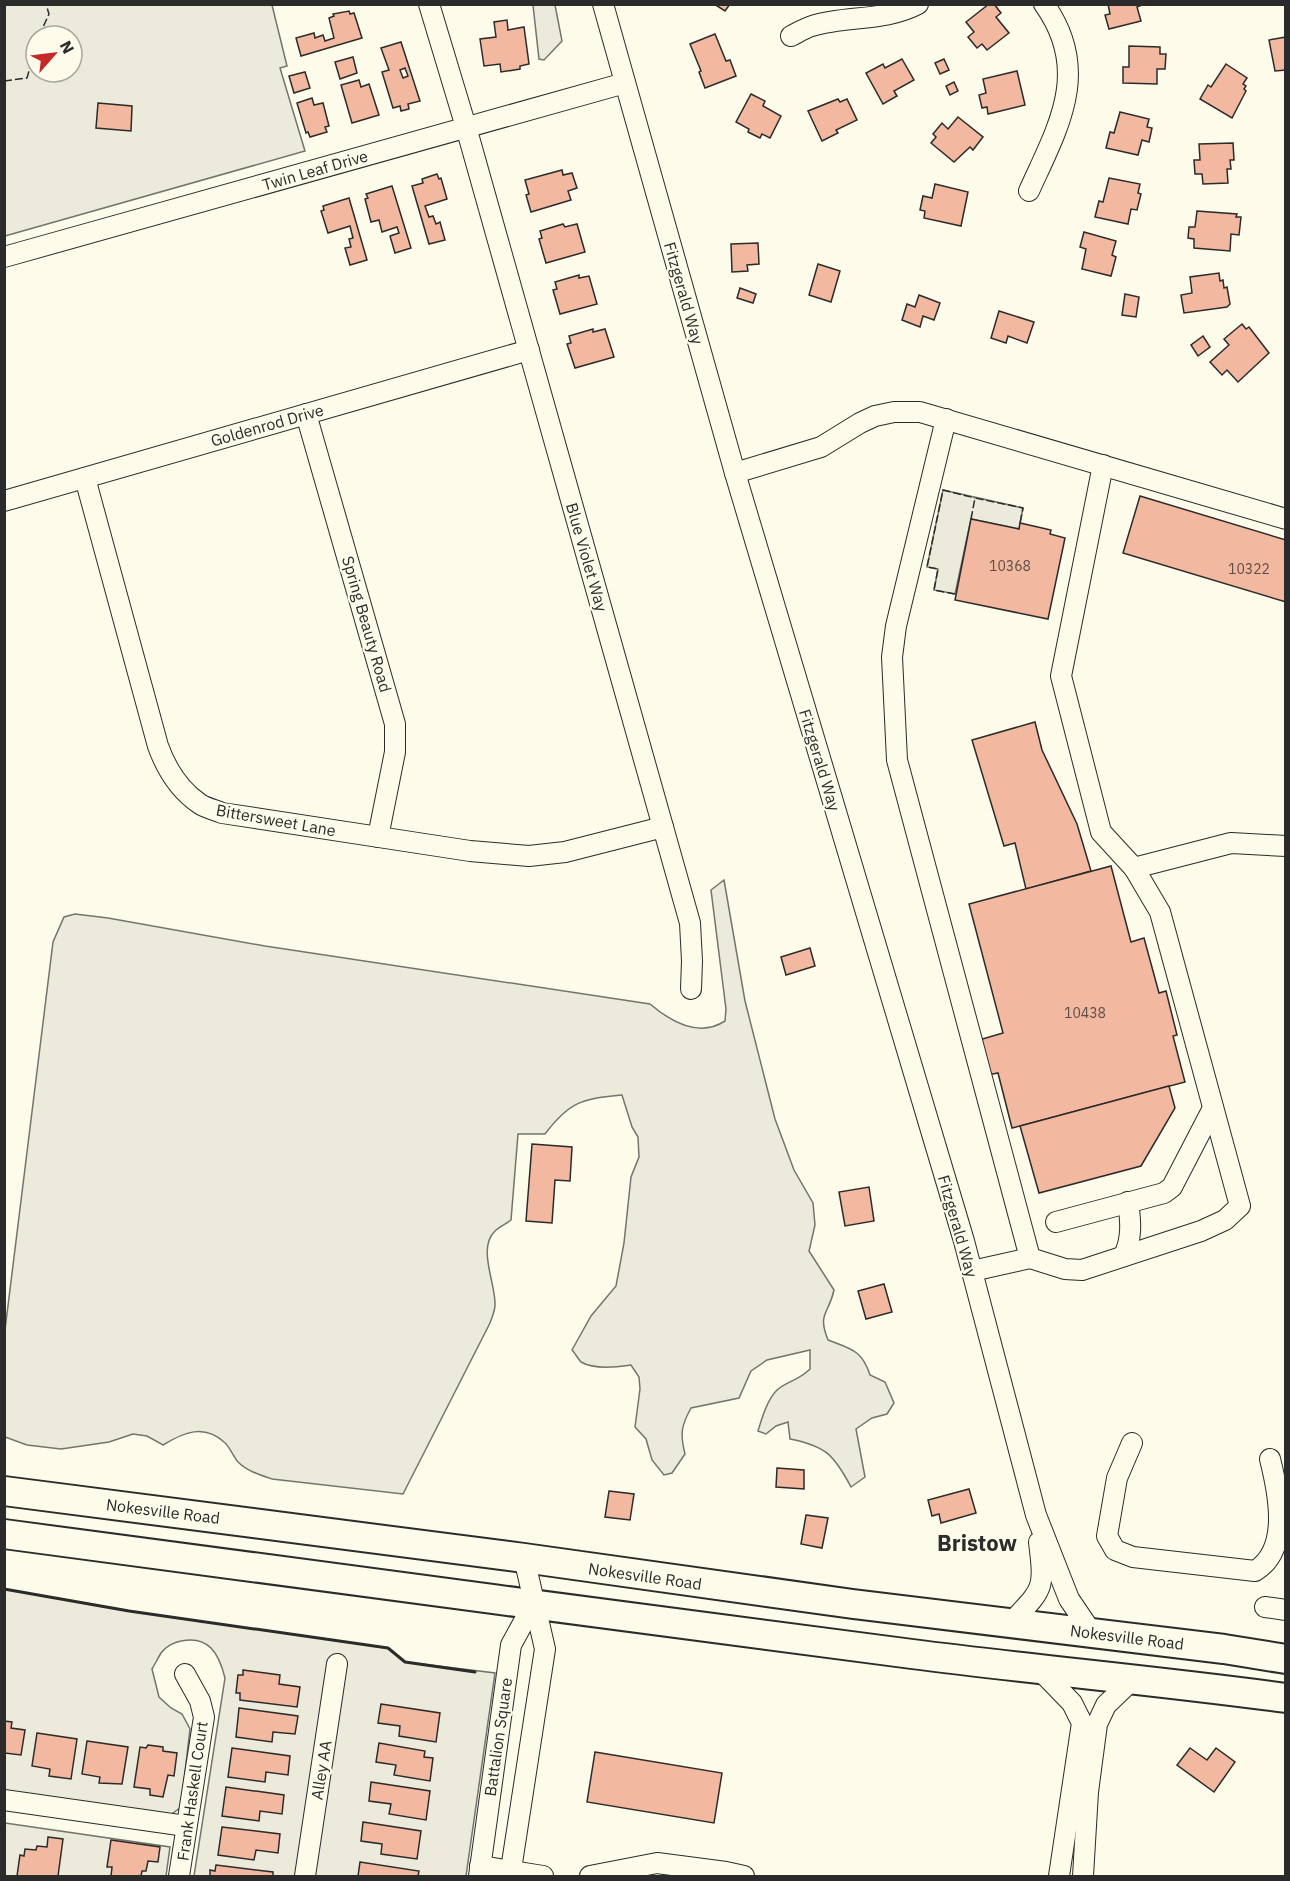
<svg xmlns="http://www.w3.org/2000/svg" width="1290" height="1881" viewBox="0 0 1290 1881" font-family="'IBM Plex Sans',sans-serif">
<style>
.green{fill:#ecebdb;stroke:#74746e;stroke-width:1.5;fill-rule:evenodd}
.building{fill:#f2b8a0;stroke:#2b2b2b;stroke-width:1.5;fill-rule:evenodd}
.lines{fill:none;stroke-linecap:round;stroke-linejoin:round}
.minor-casing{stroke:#2b2b2b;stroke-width:22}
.highway-casing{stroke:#2b2b2b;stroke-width:32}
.minor{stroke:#fdfbea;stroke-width:20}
.highway{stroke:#fdfbea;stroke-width:28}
.fence{stroke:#2b2b2b;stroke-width:1.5;stroke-dasharray:8 3;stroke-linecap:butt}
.wall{stroke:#2b2b2b;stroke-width:3}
.labels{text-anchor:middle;stroke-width:4.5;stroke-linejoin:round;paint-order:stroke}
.number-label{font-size:14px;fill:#5d4e48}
.street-label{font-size:16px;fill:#2b2b2b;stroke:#fdfbea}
.district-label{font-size:22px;font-weight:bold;fill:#2b2b2b;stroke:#fdfbea}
</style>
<rect width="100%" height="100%" fill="#fdfbea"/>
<g class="green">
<path d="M4 5H272L287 66 280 68 305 151 5 236ZM36 36H72V72H36Z"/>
<polygon points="533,5 555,5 562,41 544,60 539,59"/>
<polygon points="943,490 1023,508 1019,529 971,519 955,594 934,590 938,569 927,567"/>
<path d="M724 880 745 1001 775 1119 794 1170 813 1203 815 1225 809 1251 834 1290C829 1314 817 1313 828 1340 851 1349 862 1350 870 1375L885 1382 894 1403 887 1414 872 1418 856 1429 865 1477 851 1487C834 1455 826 1446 790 1439L788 1422 776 1426 766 1434 758 1431C762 1418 767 1400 777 1390 787 1381 798 1381 810 1369V1350L767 1360 751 1371 739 1398 691 1408C681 1426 680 1434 685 1454L672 1473 664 1475 652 1460 646 1439 635 1427 640 1389 639 1377 631 1365C617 1367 595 1370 581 1362 578 1359 575 1353 572 1350L591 1316 616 1286 624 1243 631 1177 639 1157 638 1137 632 1127 622 1095C583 1098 569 1102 545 1134H518L511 1220C506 1224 499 1227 495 1231 477 1248 496 1284 495 1305 495 1311 492 1317 490 1323L403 1494 272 1479C260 1475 247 1471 238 1462 233 1456 230 1447 224 1442 204 1424 184 1432 163 1445L147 1436 133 1434 109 1442 61 1449 27 1445 5 1437V1330L53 942 64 917 75 914 108 918 265 946 650 1004C670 1021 699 1038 725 1021L726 1009 711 890Z"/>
<path d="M4 1589 129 1611 388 1648 405 1662 495 1673 466 1876H194L225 1678C219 1654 209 1635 181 1641 174 1642 165 1647 161 1653 158 1658 155 1664 152 1669L159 1697 171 1708 182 1714 190 1729 181 1807 169 1816 5 1792Z"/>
<polygon points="5,1823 170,1847 166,1876 5,1876"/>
</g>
<g class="building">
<polygon points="714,4 730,4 725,11"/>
<polygon points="989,4 994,4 1001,13 996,17 1009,33 987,50 982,44 977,48 968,37 974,32 966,22"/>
<polygon points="1108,4 1144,4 1137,7 1141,21 1109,29 1105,15 1110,14"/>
<polygon points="349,11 350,14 354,13 362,38 301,56 296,38 314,33 315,38 323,35 325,41 334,38 329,18 334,16 333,14"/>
<polygon points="507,20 508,30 524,27 529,64 520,66 520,69 501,72 500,64 484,66 480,39 496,37 494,22"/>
<polygon points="715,34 726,61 730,60 736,76 705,88 699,72 701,71 690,44"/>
<polygon points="1286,37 1286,70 1275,71 1269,40"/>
<path d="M401 42 420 101 408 104 409 109 401 111 400 106 393 108 382 72 389 70 381 48ZM405 68 408 76 403 78 400 70Z"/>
<polygon points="1129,46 1160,47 1160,54 1166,54 1165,69 1157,69 1157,84 1123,83 1123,67 1129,67"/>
<polygon points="353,57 357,73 340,79 335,62"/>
<polygon points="902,59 914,80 894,91 897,96 883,104 866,73 883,64 885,68"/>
<polygon points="944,59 949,70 940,74 935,63"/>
<polygon points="1226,64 1247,78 1243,84 1246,86 1244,89 1246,91 1232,118 1200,99 1208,85 1211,87"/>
<polygon points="1017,71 1025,105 988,114 987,107 982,108 979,95 986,93 983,79"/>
<polygon points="305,72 310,88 294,93 289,76"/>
<polygon points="359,80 361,87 369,84 379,115 352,123 341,85"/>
<polygon points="954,82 958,91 950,95 946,86"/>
<polygon points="751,94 765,101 763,106 781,116 770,138 762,134 760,138 748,132 749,129 736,122"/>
<polygon points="312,98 314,105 323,103 329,126 325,127 327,132 310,137 308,132 306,133 297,103"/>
<polygon points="838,99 840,102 847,99 857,120 836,130 838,133 822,141 808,111"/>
<polygon points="98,103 132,106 131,131 96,128"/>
<polygon points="1120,112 1149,119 1147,127 1152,128 1149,142 1142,140 1138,155 1106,148 1110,132 1114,133"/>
<polygon points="958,117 983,137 973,150 970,147 954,162 931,143 936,137 933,134 942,123 948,129"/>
<polygon points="1233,143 1234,160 1230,160 1231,169 1227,169 1228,183 1203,184 1202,174 1195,174 1194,160 1200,160 1199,144"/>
<polygon points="562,170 563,175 572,173 577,188 568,191 571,200 531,212 526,195 529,194 525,180"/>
<polygon points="437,174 439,179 441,178 447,199 425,206 429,217 433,216 436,224 440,222 445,240 429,244 412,186 423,183 422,179"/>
<polygon points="1109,178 1140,184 1138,193 1141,194 1137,210 1131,209 1128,224 1095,217 1099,201 1103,202"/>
<polygon points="935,184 968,192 961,226 924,218 925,211 920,210 923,196 932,198"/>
<polygon points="392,186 411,248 395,253 390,236 399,233 397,227 382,232 379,220 371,222 365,199 368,198 366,194"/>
<polygon points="349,198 367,260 350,265 345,248 351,247 349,239 353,238 350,226 328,233 321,211 324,210 323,206"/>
<polygon points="1197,211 1237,214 1236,217 1241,217 1239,235 1231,234 1230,251 1194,248 1194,239 1188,238 1189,227 1195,227"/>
<polygon points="563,224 565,227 577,224 585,252 546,263 539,239 542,238 540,231"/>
<polygon points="1084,232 1116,241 1112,255 1116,257 1111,276 1082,269 1086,249 1080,247"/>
<polygon points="758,243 759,264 747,265 748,271 732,272 731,244"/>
<polygon points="818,264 840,271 831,302 809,295"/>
<polygon points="1219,273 1220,281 1223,280 1224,288 1227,287 1230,304 1227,307 1184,313 1181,295 1192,293 1190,277"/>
<polygon points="579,275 579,278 589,276 597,304 560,314 553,290 557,289 555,282"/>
<polygon points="740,288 756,294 753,303 737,298"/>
<polygon points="1125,294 1139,297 1136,317 1122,315"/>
<polygon points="919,295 940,303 934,320 923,316 920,327 902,320 907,304 915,307"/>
<polygon points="999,311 1034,322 1027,343 1008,336 1006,343 991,338"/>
<polygon points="1242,324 1246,329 1249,327 1269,353 1238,382 1227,370 1222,375 1210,362 1229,345 1224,339"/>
<polygon points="593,329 593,332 605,329 614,357 575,368 567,344 571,343 569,336"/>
<polygon points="1203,336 1210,347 1198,356 1191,345"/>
<polygon points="1140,496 1286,540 1286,602 1123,553"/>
<polygon points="971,519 1019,529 1020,523 1051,530 1050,534 1065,538 1048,619 955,600"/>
<polygon points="1035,722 1042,750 1077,824 1091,871 1026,889 1015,843 1004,846 972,740"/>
<polygon points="1111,866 1131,942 1144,938 1159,993 1166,991 1177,1035 1173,1036 1185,1082 1012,1128 998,1073 988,1075 979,1040 1003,1033 969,904"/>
<polygon points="810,948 815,966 786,975 781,957"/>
<polygon points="1169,1086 1175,1108 1141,1166 1039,1193 1020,1126"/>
<polygon points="532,1144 572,1147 570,1181 555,1180 552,1223 526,1221"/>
<polygon points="869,1187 874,1221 845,1226 839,1192"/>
<polygon points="884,1284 892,1312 866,1319 858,1291"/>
<polygon points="777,1468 804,1470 804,1489 776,1487"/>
<polygon points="969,1489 976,1513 941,1523 939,1514 932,1516 928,1500"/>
<polygon points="609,1491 634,1494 630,1520 605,1517"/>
<polygon points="806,1515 828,1518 822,1548 801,1544"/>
<polygon points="243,1670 280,1675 279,1684 300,1687 297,1707 240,1700 240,1693 236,1693 238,1675 243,1675"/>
<polygon points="381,1704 440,1713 436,1742 399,1736 400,1726 378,1723"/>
<polygon points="239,1708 298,1716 295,1734 273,1732 272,1742 236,1737"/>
<polygon points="4,1721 12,1722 11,1728 25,1730 21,1755 5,1753 4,1759"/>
<polygon points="37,1733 77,1739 71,1779 49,1776 50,1769 32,1766"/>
<polygon points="87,1741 128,1747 122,1784 99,1783 100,1777 82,1774"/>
<polygon points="379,1743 425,1751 424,1757 433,1758 430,1781 394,1775 396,1765 376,1762"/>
<polygon points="148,1745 163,1747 163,1751 177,1753 174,1776 168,1775 163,1797 150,1795 150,1789 134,1787 140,1747 146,1748"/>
<polygon points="232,1748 290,1756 288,1775 266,1772 265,1782 228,1777"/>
<polygon points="1190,1748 1207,1760 1216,1748 1235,1762 1214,1792 1177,1765"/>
<polygon points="595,1752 722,1773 714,1823 587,1802"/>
<polygon points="371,1782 430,1791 426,1820 389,1814 391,1804 369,1801"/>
<polygon points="226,1787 284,1795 282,1814 260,1811 259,1821 222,1816"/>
<polygon points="363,1822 421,1831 417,1859 381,1854 382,1844 361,1841"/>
<polygon points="222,1827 280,1834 278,1853 256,1850 254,1860 218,1855"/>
<polygon points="48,1837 63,1839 58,1876 17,1876 20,1855 24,1856 25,1849 36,1850 37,1846 47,1847"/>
<polygon points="111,1840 160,1847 158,1862 148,1861 146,1871 142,1871 141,1876 111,1876 112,1867 107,1867"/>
<polygon points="360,1862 419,1871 418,1876 358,1876"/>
<polygon points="216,1865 273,1872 273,1876 210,1876 210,1870 215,1871"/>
</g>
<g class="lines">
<g class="minor-casing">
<g id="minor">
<polyline points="429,4 466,127 690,923 692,961 691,989"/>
<polyline points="603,4 735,473 964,1241 1036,1515 1069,1599 1092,1633"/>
<path d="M791 36C797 33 805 28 812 26 847 15 884 22 918 4"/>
<path d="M1029 191C1058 127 1092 71 1044 4"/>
<polyline points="4,257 625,83"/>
<polyline points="306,414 395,724 395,752 378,837"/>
<polyline points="946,419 896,626 892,657 897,760 1030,1258"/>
<polyline points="1103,465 1061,676 1101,832 1134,868 1231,843 1286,846"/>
<polyline points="735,473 821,447 860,423 875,416 894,412 920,412 1286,519"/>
<path d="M85 478 158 746C166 768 179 790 200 804 206 808 215 810 222 813L470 851 529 856 565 852 663 827"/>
<polyline points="4,501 529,350"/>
<polyline points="1056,1222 1164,1193 1172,1187 1213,1108"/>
<path d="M1124 1256C1132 1238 1131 1222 1128 1202"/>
<polyline points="972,1271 1030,1258 1065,1269 1082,1270 1201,1231 1225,1220 1240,1206 1160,912 1134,868"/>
<path d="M1132 1443 1117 1478 1107 1536 1115 1550 1133 1557 1255 1571C1290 1550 1279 1495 1270 1459"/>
<polyline points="1265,1607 1286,1610"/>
<path d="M1011 1623C1043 1588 1045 1591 1039 1542"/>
<polyline points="1040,1670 1072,1703 1082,1723 1059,1876"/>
<polyline points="4,1800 186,1826"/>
<polyline points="480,1866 543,1876"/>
<polyline points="179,1876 204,1717 200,1701 185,1674"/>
<polyline points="305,1876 337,1664"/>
<polyline points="479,1876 511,1645 534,1603"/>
<polyline points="510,1876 545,1649 524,1558"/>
<polyline points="590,1876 657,1863 726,1872 744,1876"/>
<polyline points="1083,1876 1088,1792 1097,1724 1106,1705 1133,1679"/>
</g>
</g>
<g class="highway-casing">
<g id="highway">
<polyline points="4,1491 524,1558 853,1604 1224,1649 1286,1659"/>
<path d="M4 1534C307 1574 609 1615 912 1654 1036 1670 1161 1681 1286 1698"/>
</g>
</g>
<use href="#minor" class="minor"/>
<use href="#highway" class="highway"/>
<g class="fence">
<polyline points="39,36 49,14 46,4"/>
<path d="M4 81 27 78C31 66 31 54 36 43"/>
<polyline points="971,519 975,498 1023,508 1020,523"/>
<polyline points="955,594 934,590 938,569 927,567 943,490 975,498"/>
</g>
<polyline class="wall" points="4,1589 129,1611 388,1648 405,1662 475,1672"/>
</g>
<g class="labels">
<g class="number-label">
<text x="1010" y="571">10368</text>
<text x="1249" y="574">10322</text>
<text x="1085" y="1018">10438</text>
</g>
<g class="street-label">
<text transform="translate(315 170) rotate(-16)" y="6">Twin Leaf Drive</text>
<text transform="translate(684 293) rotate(74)" y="6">Fitzgerald Way</text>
<text transform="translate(267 425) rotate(-16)" y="6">Goldenrod Drive</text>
<text transform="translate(587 557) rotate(74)" y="6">Blue Violet Way</text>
<text transform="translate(367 624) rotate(74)" y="6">Spring Beauty Road</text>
<text transform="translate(820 760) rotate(73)" y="6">Fitzgerald Way</text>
<text transform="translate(276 820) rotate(10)" y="6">Bittersweet Lane</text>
<text transform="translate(958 1226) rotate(74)" y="6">Fitzgerald Way</text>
<text transform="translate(163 1511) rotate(7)" y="6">Nokesville Road</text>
<text transform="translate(645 1576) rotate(8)" y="6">Nokesville Road</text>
<text transform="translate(1127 1637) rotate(7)" y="6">Nokesville Road</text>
<text transform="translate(498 1737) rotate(-82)" y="6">Battalion Square</text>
<text transform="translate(321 1770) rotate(-81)" y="6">Alley AA</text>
<text transform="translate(192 1791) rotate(-82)" y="6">Frank Haskell Court</text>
</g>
<g class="district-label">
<text x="977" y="1551">Bristow</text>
</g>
</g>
<rect width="1290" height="1881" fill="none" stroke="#2b2b2b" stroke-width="12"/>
<g transform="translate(54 54) rotate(62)"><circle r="28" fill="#fdfbea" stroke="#a9a89e" stroke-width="1.5"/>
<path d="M0-4.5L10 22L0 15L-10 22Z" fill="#c62828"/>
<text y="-9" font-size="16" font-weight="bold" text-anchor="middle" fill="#2b2b2b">N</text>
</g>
</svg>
